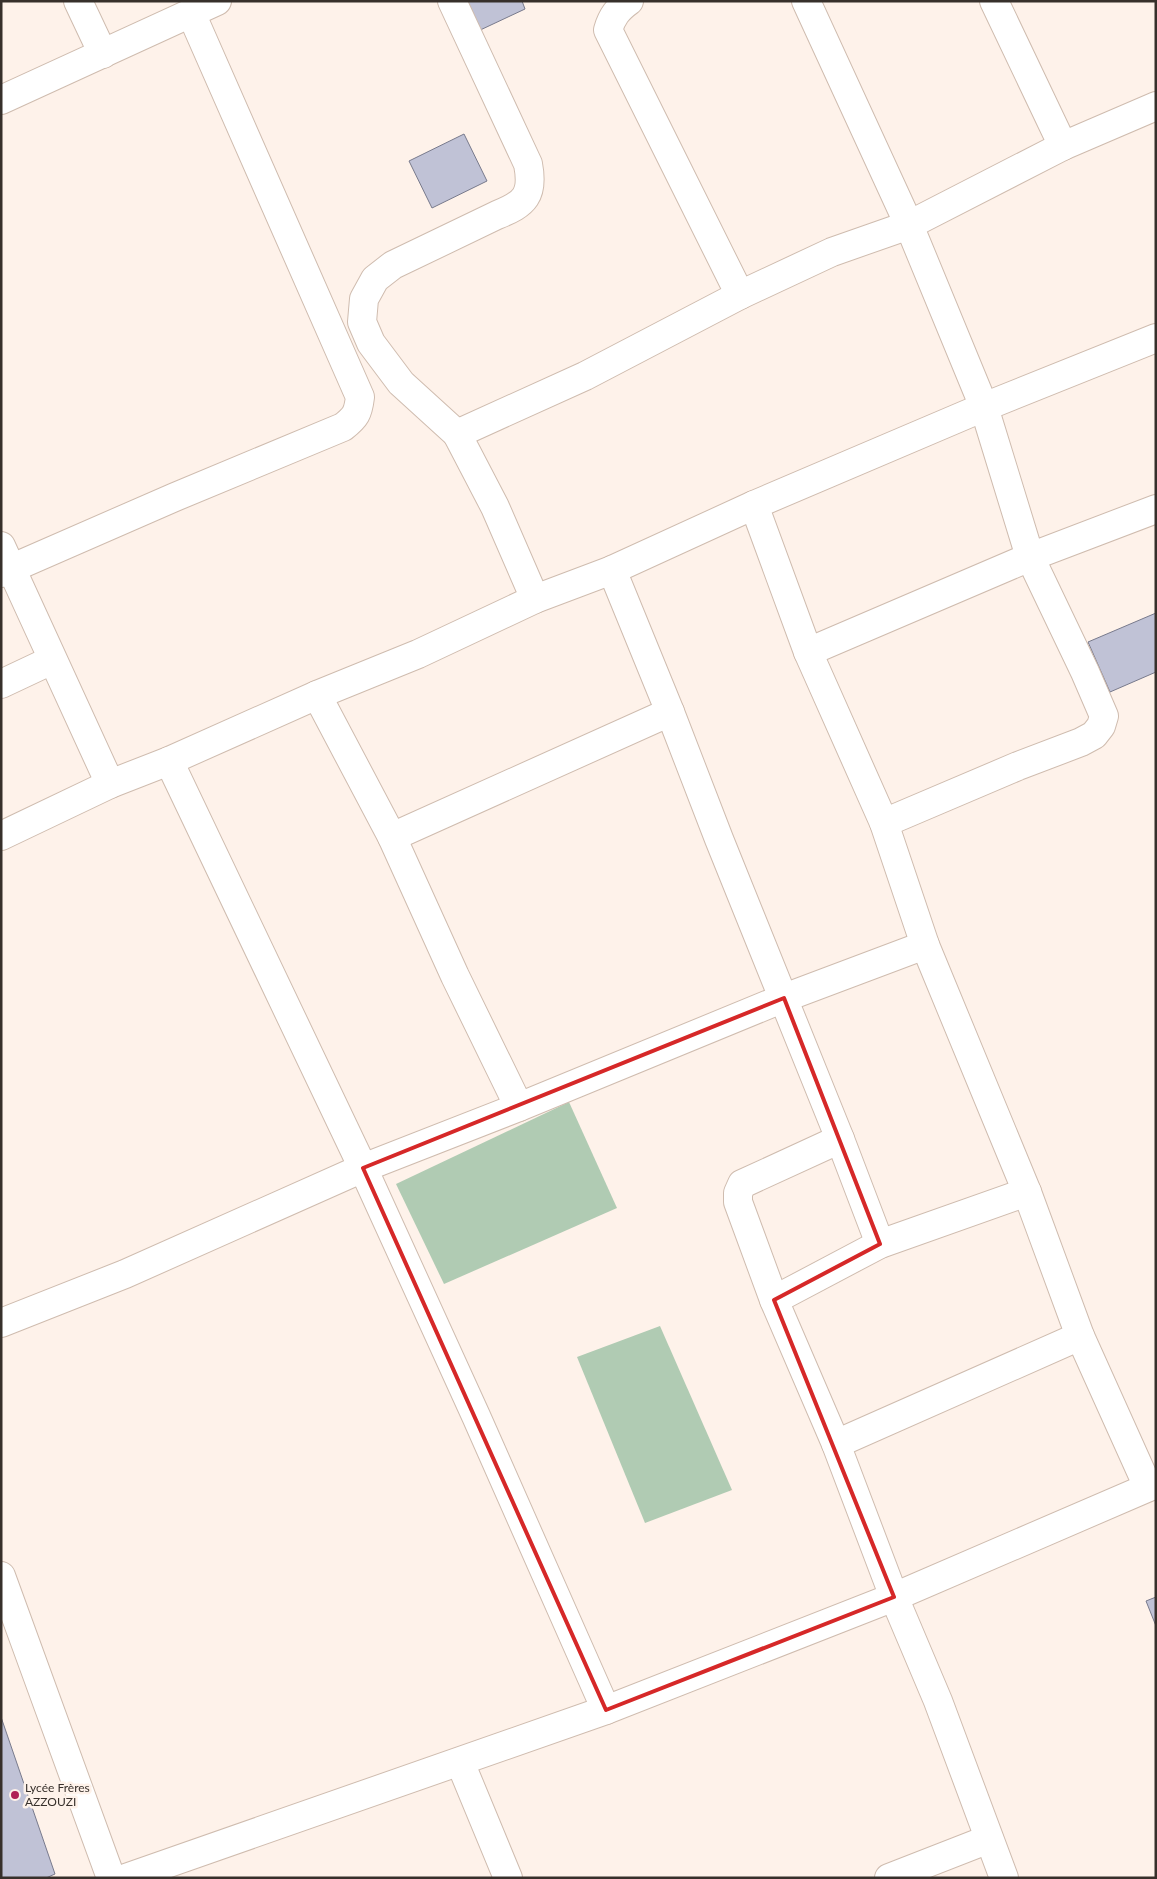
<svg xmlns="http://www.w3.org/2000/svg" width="1157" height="1879" viewBox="0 0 1157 1879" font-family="Lato,sans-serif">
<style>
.green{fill:#b0cbb3}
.building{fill:#c0c2d6;stroke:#787a8c}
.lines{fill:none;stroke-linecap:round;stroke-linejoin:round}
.minor-casing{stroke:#cfbcaf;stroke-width:30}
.minor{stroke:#fff;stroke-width:28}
.marked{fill:none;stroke:#d62828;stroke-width:4;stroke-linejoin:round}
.poi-dot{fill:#b02156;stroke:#fef2ea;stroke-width:2}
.labels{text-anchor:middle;stroke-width:5;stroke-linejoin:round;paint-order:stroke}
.poi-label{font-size:12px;fill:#37302b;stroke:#fef2ea;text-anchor:start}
</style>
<rect width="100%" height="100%" fill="#fef2ea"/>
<g class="green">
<polygon points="569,1102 617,1208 444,1284 396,1184"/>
<polygon points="660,1326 732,1490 645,1523 577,1357"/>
</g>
<g class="building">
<polygon points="461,1 522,1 525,9 476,32"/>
<polygon points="464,134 487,181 432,208 409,161"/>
<polygon points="1156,613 1156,672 1110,692 1088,642"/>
<polygon points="1156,1597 1156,1626 1146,1601"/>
<polygon points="1,1717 55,1874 46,1878 1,1878"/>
</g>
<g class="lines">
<g class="minor-casing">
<g id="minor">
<polyline points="78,1 103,54"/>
<path d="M452 1 528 164C534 195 525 204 497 215L393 265 375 279 364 299 362 322 371 343 401 383 457 434"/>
<path d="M629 1C618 9 612 16 608 30L740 295 832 252 909 225 1063 146 1156 106"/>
<polyline points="806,1 909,225 984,407 1030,557 1085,672 1104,716 1101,726 1094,735 1081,742 1018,766 884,823"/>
<polyline points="994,1 1063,146"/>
<polyline points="1,100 217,1"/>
<polyline points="754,505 808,652 884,823 925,945 1027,1192 1080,1336 1148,1487"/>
<polyline points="1,546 110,784"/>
<polyline points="612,570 670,712 719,839 840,1139 880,1244"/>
<path d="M1 573 175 497 343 427C356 417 358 413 360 397L191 13"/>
<polyline points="535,599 495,507 457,434 585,376 740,295"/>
<polyline points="808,652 1030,557 1156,509"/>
<polyline points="1,684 52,660"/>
<polyline points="317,695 392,837 455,976 519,1107"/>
<polyline points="169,761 363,1168 476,1416 606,1710"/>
<polyline points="1,836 110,784 169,761 317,695 418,654 535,599 612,570 754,505 984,407 1156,338"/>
<polyline points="392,837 670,712"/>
<polyline points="840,1139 742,1184 738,1193 738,1202 774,1300 836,1444 894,1597 938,1701 1004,1878"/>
<polyline points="774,1300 880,1244 1027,1192"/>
<polyline points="1,1323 125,1274 363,1168 519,1107 784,998 925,945"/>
<polyline points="836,1444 1080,1336"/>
<polyline points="1,1576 111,1878"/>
<polyline points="460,1762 508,1878"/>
<polyline points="126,1878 606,1710 894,1597 1156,1484"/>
<polyline points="889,1878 989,1839"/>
</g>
</g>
<use href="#minor" class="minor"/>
</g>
<path class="marked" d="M784 998 880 1244 774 1300 894 1597 606 1710 363 1168Z"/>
<circle class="poi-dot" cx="15" cy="1795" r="5"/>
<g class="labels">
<g class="poi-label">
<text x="25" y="1792">Lycée Frères<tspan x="25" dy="14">AZZOUZI</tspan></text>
</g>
</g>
<rect width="1157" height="1879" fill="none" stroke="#37302b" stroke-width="5"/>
</svg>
